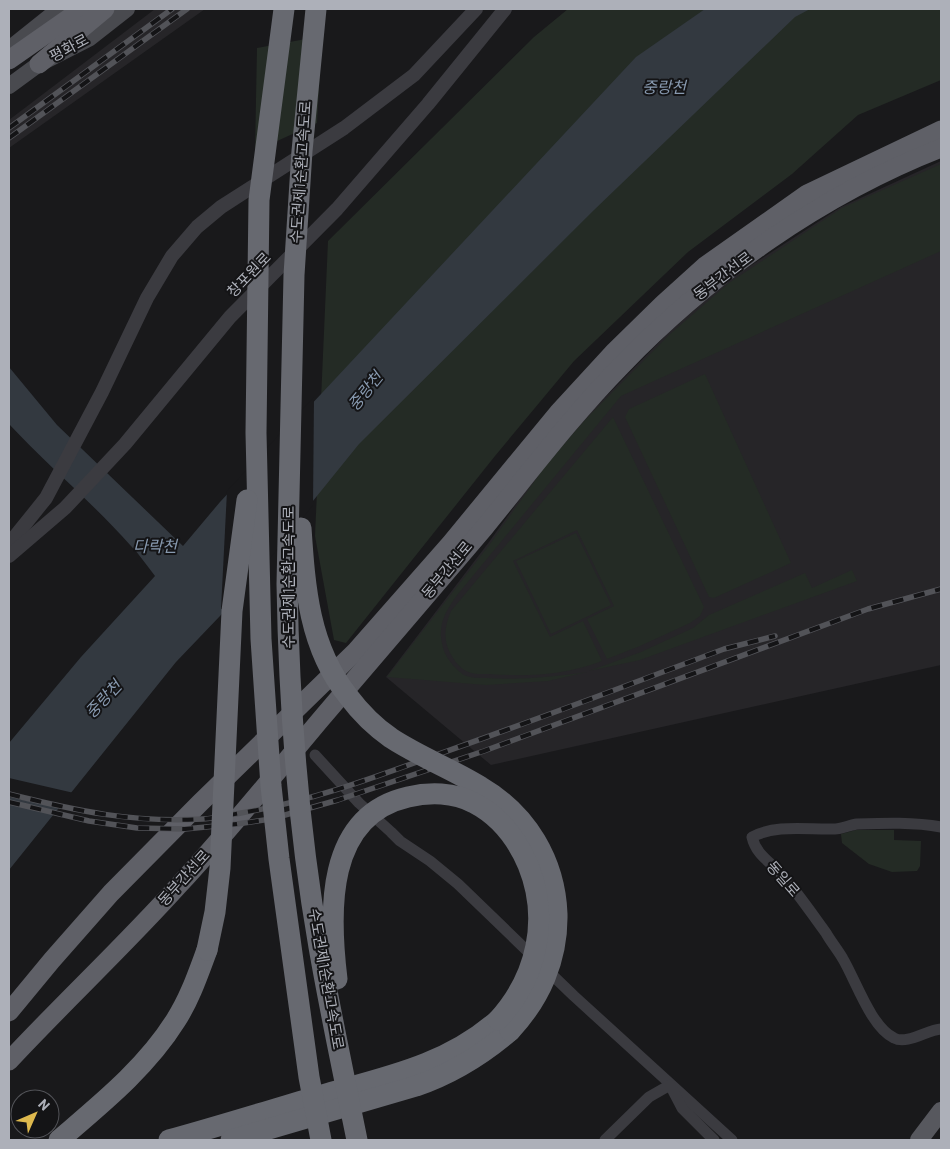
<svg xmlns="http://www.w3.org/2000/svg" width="950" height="1149" viewBox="0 0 950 1149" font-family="Barlow,'Noto Sans KR',sans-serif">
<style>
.built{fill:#262528}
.green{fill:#242b25}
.water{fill:#333940}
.pier{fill:#19191b}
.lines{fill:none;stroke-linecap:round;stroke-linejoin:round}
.minor{stroke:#3b3b40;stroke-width:11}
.tertiary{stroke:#3b3b40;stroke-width:14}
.secondary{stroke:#494a4f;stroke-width:16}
.primary{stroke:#57585e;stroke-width:18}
.trunk{stroke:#5f6067;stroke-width:19}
.motorway{stroke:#676970;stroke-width:21}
.rail-casing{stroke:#525358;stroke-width:5.5}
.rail{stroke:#141416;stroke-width:4;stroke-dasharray:11;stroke-linecap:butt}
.motorway-bridge{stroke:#676970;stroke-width:21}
.labels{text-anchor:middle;stroke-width:4;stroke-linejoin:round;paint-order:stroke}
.street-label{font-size:15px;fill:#adb0b9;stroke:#141416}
.water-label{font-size:16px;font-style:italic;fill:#889ab0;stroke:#141416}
</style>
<rect width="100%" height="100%" fill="#19191b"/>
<g class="built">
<polygon points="155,9 205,9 9,148 9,120"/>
<polygon points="941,161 941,665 491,765 386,677 489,542 545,464 584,419 668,333 727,281 841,207"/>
</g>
<g class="green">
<polygon points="568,9 939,9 941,10 941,80 858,115 792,174 688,252 574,361 495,456 346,643 334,640 315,536 328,241 534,37"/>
<polygon points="322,36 317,123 255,151 257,48"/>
<path d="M941 164V251L621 396 458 594C444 613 436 627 444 651 447 659 456 670 464 675 470 678 479 678 486 678 521 680 553 677 587 672L548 681 486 685 387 677 490 544 546 465 585 420 669 335 729 283 842 208Z"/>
<polygon points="705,374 791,563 714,598 709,597 625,417 629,409"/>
<path d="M613 417 704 607 700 616 690 623 640 646 607 659 587 619 614 606 577 530 513 561 550 637 583 621 602 661C567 675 527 677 489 674 482 674 473 675 466 671 462 669 458 665 455 661 443 644 443 630 451 611Z"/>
<polygon points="576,533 611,605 551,634 516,561"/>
<polygon points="852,570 857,581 640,660 589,671 641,652 693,628 709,615 805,573 812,588"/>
<polygon points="856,830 894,830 894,840 921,841 920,866 917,871 892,872 869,864 842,843 841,834"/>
</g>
<path class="water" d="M705 9H810L795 17 594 210 359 444 220 616 176 662 9 870V743L81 657 155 576C147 566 140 555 131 546 93 503 48 466 9 424V367L57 425 183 546 220 502 636 57Z"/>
<g class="pier">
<polygon points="314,397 313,505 228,610 221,609 227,491"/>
<polygon points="9,778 74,793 62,808 9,797"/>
</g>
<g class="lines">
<g class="minor">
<polyline points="315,755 359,803 391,832 400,841 430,861 458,884 574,996 732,1140"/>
<path d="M941 827C914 822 885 823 857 824 850 825 842 829 835 829 808 830 776 824 752 837 756 855 771 862 782 875 798 893 812 914 826 933 831 942 838 950 843 959 856 981 871 1027 894 1038 907 1045 927 1030 941 1029"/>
<polyline points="605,1140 649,1097 670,1085 682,1108 714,1140"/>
</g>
<g class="tertiary">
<polyline points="9,544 46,498 102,392 147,298 172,256 197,227 221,207 344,128 414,75 476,9"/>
<polyline points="9,556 65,508 125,444 230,317 337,209 428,104 505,9"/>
</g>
<g class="secondary">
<polyline points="9,49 59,9"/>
<polyline points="9,86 39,64 90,38 127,9"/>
</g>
<polyline class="primary" points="919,1140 941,1111"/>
<g class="trunk">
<polyline points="9,60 82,9"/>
<polyline points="39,64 105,9"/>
<polyline points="9,1012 52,960 111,893 200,803 356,651 451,543 558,413 615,351 663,304 705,266 807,194 941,130"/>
<path d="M9 1061C64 1002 124 946 179 885 228 832 274 775 321 719 375 655 430 592 484 528 529 473 571 417 621 366 711 273 821 195 941 148"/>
</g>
<g class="motorway">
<path d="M59 1140C101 1104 146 1068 176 1020 190 998 198 974 207 950"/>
<path d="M169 1140C220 1126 271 1110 322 1095 386 1077 447 1065 498 1020"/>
<path d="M231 1140 416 1086C451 1074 482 1055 510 1031"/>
</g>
<g class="rail-casing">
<g id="rail">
<polyline points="9,128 172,9"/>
<polyline points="9,138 187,9"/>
<path d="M9 794C77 811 132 823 203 819 216 818 228 815 241 813 308 802 373 778 436 755 533 721 628 685 724 649L775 636"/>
<polyline points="9,802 89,821 137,828 185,829 237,824 271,819 338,800 484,751 868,609 941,589"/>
</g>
</g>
<use href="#rail" class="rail"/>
<g class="motorway-bridge">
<polyline points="284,9 259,200 256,433 261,639 271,786 279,859 309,1077 321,1140"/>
<path d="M316 9 302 151 294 275 287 584C289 705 298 827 319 947 330 1011 344 1076 357 1140"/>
<path d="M301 528C305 588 309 647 348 696 360 712 375 727 391 738 420 757 452 769 481 787 527 814 555 861 557 914 558 959 540 999 510 1031"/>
<polyline points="207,950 215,912 220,868 232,611 247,500"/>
<path d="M337 979C329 913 325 816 408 797 429 792 454 792 474 803 499 816 517 839 528 865 550 919 537 977 498 1020"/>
</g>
</g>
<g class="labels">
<g class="street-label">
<text transform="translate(69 48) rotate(-28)" y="5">평화로</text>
<text transform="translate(301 172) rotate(-86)" y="5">수도권제1순환고속도로</text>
<text transform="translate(249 275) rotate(-46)" y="5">창포원로</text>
<text transform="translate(723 276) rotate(-37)" y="5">동부간선로</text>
<text transform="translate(447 570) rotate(-50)" y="5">동부간선로</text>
<text transform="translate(289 577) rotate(-90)" y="5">수도권제1순환고속도로</text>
<text transform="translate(184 878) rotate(-48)" y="5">동부간선로</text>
<text transform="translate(783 879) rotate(49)" y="5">동일로</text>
<text transform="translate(326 979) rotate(80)" y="5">수도권제1순환고속도로</text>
</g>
<g class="water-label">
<text x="664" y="93">중랑천</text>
<text transform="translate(365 391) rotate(-51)" y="6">중랑천</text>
<text x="155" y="552">다락천</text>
<text transform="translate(103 699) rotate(-47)" y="6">중랑천</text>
</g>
</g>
<rect width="950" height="1149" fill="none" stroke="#adb0b9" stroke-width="20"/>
<g transform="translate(35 1114) rotate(45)"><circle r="24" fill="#141416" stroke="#515257"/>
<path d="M0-4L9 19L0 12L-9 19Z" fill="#deb94e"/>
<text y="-8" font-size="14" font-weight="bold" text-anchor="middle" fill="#adb0b9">N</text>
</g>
</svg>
